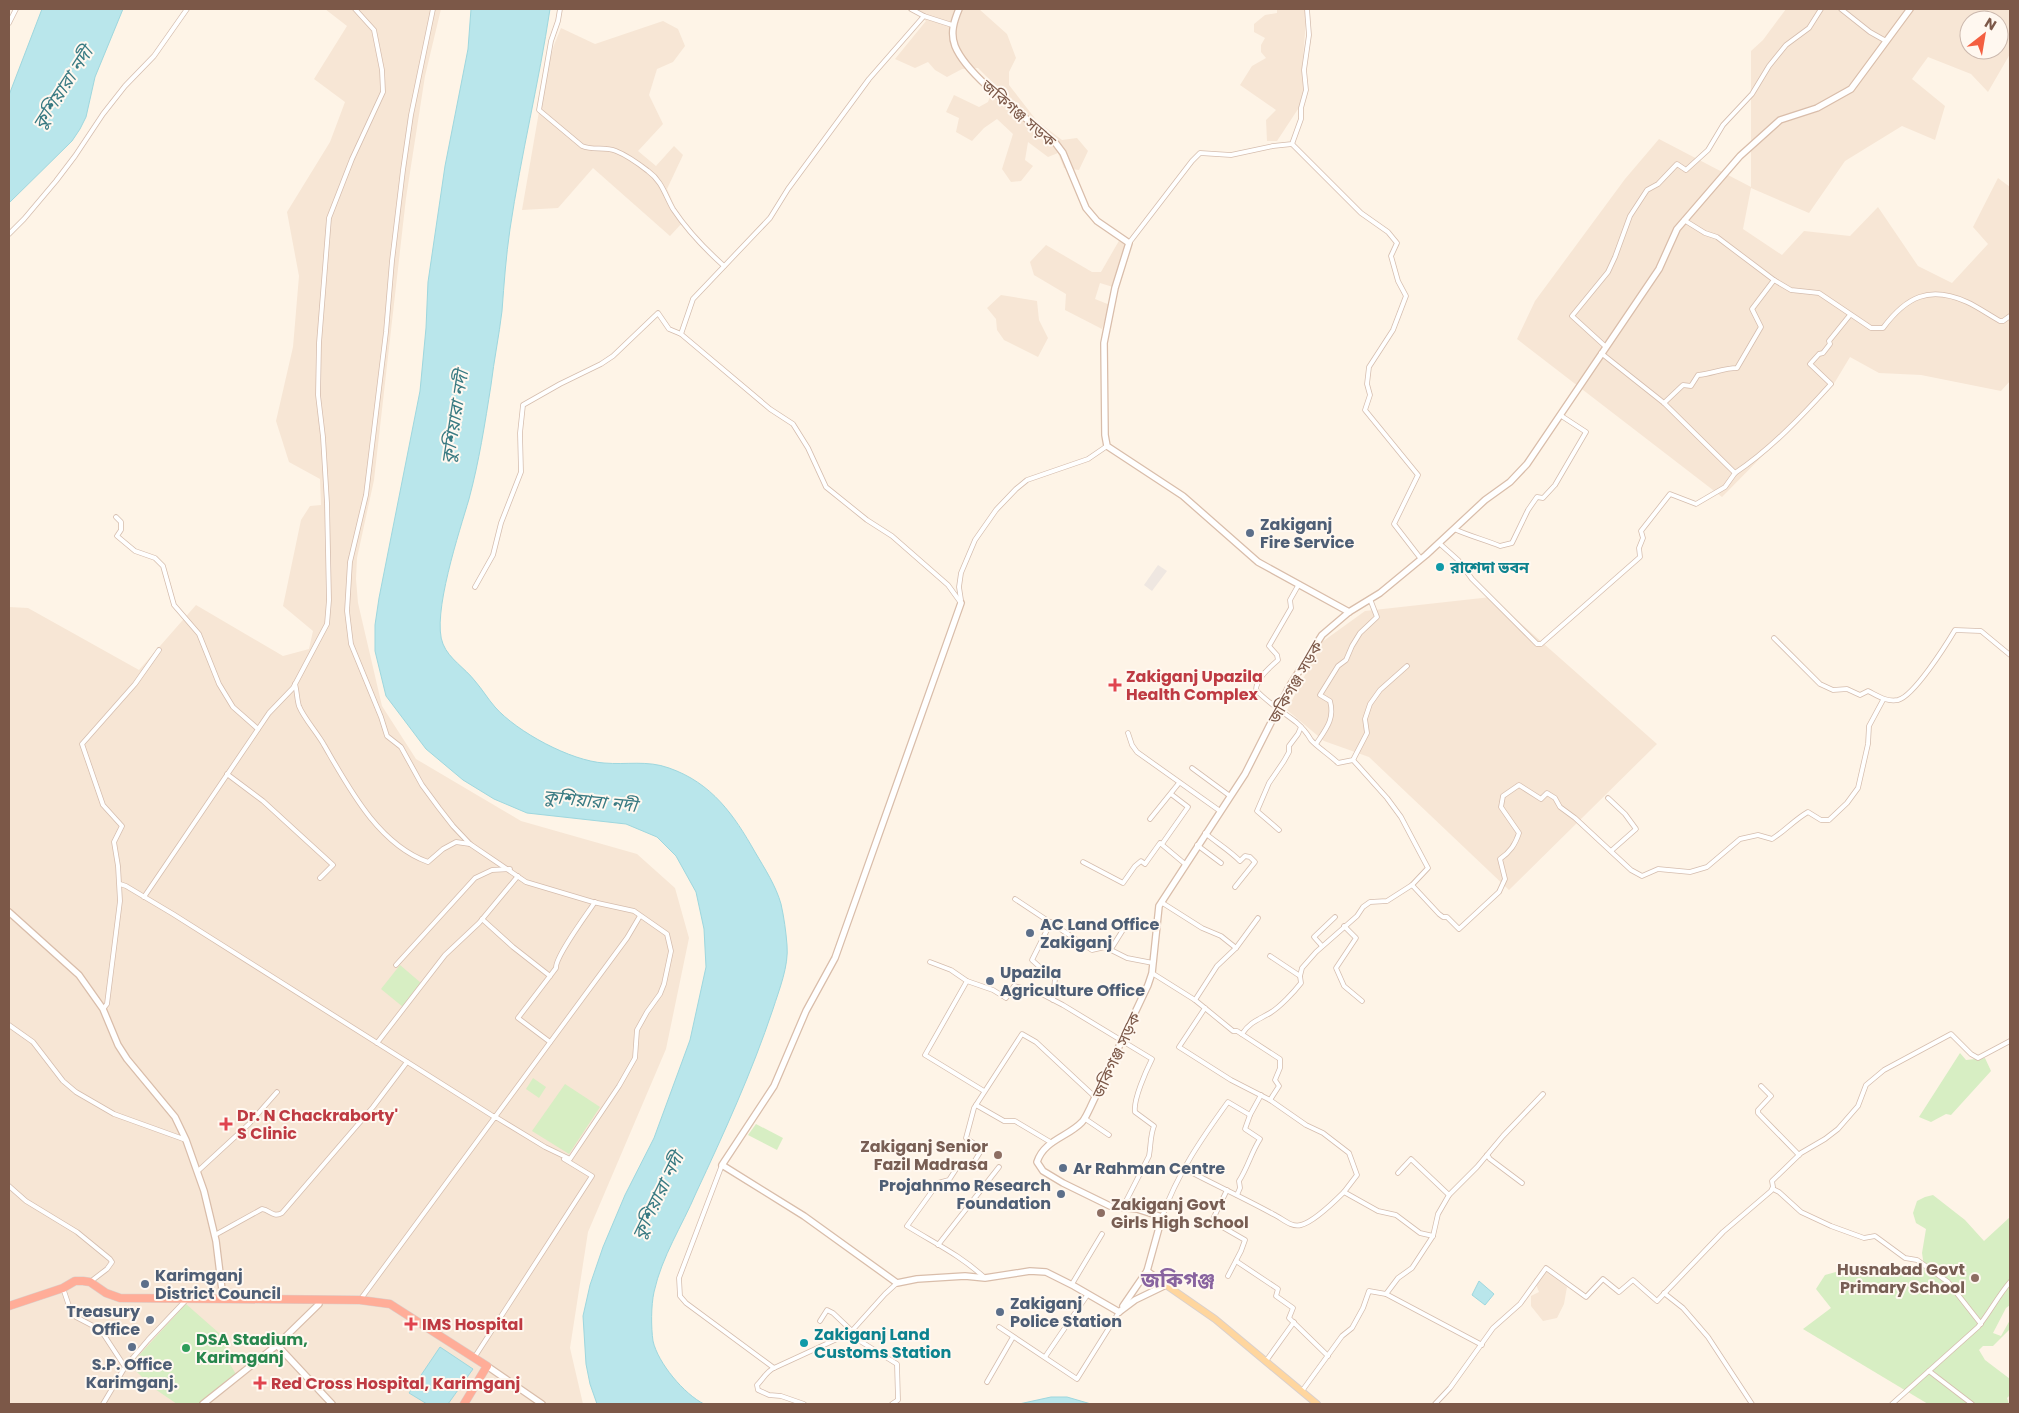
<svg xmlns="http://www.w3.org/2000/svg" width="2019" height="1413" viewBox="0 0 2019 1413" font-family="Poppins,'Noto Sans Bengali',sans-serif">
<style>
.residential{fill:#f7e6d5;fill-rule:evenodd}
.industrial{fill:#efe7e1}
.green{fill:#d7eec3}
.water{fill:#b9e6eb;stroke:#9ed7de}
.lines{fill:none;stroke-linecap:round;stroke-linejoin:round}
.street-casing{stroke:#d5bdae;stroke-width:5.5}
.secondary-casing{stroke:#d9bdaa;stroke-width:8}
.primary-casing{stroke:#dad0cc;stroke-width:8}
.highway-casing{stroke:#dad0cc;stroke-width:9}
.street{stroke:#fff;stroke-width:4}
.secondary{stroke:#fff;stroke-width:5.5}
.primary{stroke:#ffd69e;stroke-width:6}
.highway{stroke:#ffad98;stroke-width:8}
.service-dot{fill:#5c6f8a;stroke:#fff8f0;stroke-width:2}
.culture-dot{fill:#0f9aa8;stroke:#fff8f0;stroke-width:2}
.health-dot{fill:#e0444e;stroke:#fff8f0;stroke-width:2}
.education-dot{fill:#8d6e63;stroke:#fff8f0;stroke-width:2}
.leisure-dot{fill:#2e9e5b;stroke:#fff8f0;stroke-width:2}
.labels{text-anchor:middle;stroke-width:4;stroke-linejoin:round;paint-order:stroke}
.street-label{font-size:16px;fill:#7c5848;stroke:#fff8f0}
.service-label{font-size:16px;font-weight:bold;fill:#4e5e75;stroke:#fff8f0;text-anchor:start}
.culture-label{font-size:16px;font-weight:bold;fill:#0d838f;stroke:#fff8f0;text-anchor:start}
.health-label{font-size:16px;font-weight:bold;fill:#be3a42;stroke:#fff8f0;text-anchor:start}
.education-label{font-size:16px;font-weight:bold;fill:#785e54;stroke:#fff8f0;text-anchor:end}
.leisure-label{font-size:16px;font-weight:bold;fill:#27864d;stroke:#fff8f0;text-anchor:start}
.water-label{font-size:18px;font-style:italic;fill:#397a82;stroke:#fff8f0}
.district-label{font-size:21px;font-weight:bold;fill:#88639f;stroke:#fff8f0}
</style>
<rect width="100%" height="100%" fill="#fef4e7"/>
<g class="residential">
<polygon points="325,9 441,9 425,76 406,198 374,480 357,558 356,579 358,603 382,706 416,759 521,821 637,854 675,888 689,938 666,1049 588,1232 570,1348 583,1404 9,1404 9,607 28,608 139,670 196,605 283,656 309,649 313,631 283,606 301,520 310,506 321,505 320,479 289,462 276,421 293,347 299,276 287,212 330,142 345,102 314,79 347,26"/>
<polygon points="909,9 979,9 1007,34 1016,58 1009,72 1009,85 1037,121 1062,140 1077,138 1088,151 1079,170 1064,168 1058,153 1048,157 1028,142 1025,160 1033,166 1021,181 1011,182 1002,169 1013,134 997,119 984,128 972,141 956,132 959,118 946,112 954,95 979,107 988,102 991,94 990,80 978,68 962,69 947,77 935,70 928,62 915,68 895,59 926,21"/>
<polygon points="1277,9 1307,9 1302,69 1305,89 1300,106 1277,141 1267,141 1266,120 1276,110 1240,85 1252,66 1266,58 1261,52 1261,45 1265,38 1254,32 1254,24 1265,15 1277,13"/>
<path d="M1786 9H2010V54L1988 92 1971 74 1928 57 1912 79 1945 106 1935 140 1902 126 1845 161 1809 213 1751 188 1743 229 1782 255 1804 231 1850 236 1878 207 1918 266 1952 283 1988 244 1973 227 1998 178 2010 187V381L2001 391 1921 375 1879 373 1850 357 1835 382 1722 497 1517 339 1535 301 1625 179 1659 139 1751 187V51L1763 40ZM1969 20H1999V50H1969Z"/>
<polygon points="663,21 678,29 685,46 673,62 657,69 649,95 663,124 638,151 656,166 674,146 683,155 667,189 682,223 670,236 593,168 558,208 522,210 545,77 554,45 561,28 595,44"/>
<polygon points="1120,239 1126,245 1113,287 1100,283 1095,299 1110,305 1102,329 1065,310 1066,294 1034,275 1030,262 1046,245 1092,272 1101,272"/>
<polygon points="1001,295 1037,301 1039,320 1048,338 1038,357 1004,340 997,330 996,319 987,308"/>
<polygon points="1491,597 1657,744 1509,890 1369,757 1324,741 1287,710 1322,642 1365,611"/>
<polygon points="1546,1271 1567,1287 1564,1304 1557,1318 1543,1321 1531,1306 1531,1296 1539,1292 1534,1279"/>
</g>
<polygon class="industrial" points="1158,565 1167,571 1152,591 1144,585"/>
<g class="green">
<polygon points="400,965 421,983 403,1007 381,989"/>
<polygon points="1960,1053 1966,1060 1985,1058 1991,1071 1951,1115 1946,1114 1931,1122 1919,1117"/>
<polygon points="533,1078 546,1087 539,1098 526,1089"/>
<polygon points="565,1084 600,1107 569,1154 532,1131"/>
<polygon points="756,1124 783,1138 777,1150 748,1135"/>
<polygon points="1933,1195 1965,1220 1984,1241 2010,1217 2010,1305 2006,1308 1993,1333 2001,1336 2010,1320 2010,1329 1993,1346 1983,1346 1979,1350 1985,1360 2010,1379 2010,1395 2007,1398 2009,1404 1928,1404 1803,1329 1831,1308 1816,1289 1825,1275 1843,1270 1852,1277 1856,1269 1869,1264 1878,1266 1887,1276 1894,1277 1892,1268 1904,1266 1920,1268 1924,1266 1922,1253 1926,1229 1916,1223 1913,1213 1917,1201 1925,1197"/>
<polygon points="186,1304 228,1341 224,1354 237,1376 199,1404 177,1404 152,1387 130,1365"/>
</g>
<g class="water">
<polygon points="42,9 123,9 95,77 86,117 80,129 72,141 9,203 9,95"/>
<path d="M471 9H550C539 82 521 155 510 229 506 256 504 284 502 311 499 336 494 360 491 385 485 423 479 462 469 499 460 530 431 616 443 644 449 659 465 668 475 681 482 689 488 699 495 707 517 732 571 761 604 763 627 765 647 760 669 768 712 783 734 815 755 852 765 869 776 886 781 904 784 917 786 932 787 945 789 966 779 990 773 1009 752 1072 724 1133 696 1193 682 1226 662 1256 654 1292 651 1306 651 1327 653 1341 658 1363 684 1394 704 1404H597L590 1384 586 1364 583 1316 590 1285 603 1247 625 1195 654 1138 690 1040 706 967 704 929 696 892 676 856 657 837 626 824 527 813 494 799 463 780 426 749 386 696 375 651V625L379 598 420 391 426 328 428 282 445 166 468 49Z"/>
<polygon points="1479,1281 1494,1294 1485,1305 1472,1295"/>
<polygon points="440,1347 473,1369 448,1404 427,1404 409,1393"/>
<polygon points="1051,1397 1067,1397 1091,1404 1019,1404"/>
</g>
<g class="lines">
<g class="street-casing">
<g id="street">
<polyline points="433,9 411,115 403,170 392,261 386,332 366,495 350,562 347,611 351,644 381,717 387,736 401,747 422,785 439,808 453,826 470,844"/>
<path d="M560 9 558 21 551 41 539 110 582 146C594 151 604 146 616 151 626 155 639 164 648 171 662 181 665 195 673 209 687 230 705 249 724 266"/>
<polyline points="911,9 924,16"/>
<polyline points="1841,9 1870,32 1886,41"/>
<polyline points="9,23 16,9"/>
<polyline points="952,25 924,16 869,79 788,189 770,218 693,299 681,334 770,409 793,424 808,448 826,487 867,520 892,536 948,585 961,603"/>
<polyline points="1292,144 1361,213 1388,232 1397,243 1391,256 1398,281 1406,296 1393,330 1369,367 1367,384 1370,395 1365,410 1418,475 1394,524 1421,559"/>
<path d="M1684 220 1705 233 1717 237 1774 280 1791 290 1819 293 1871 328H1883C1906 297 1929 285 1967 302 1978 307 1989 315 2000 321H2003L2010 316"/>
<polyline points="9,234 24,219 56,181 75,156 103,114 125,86 154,56 187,9"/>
<polyline points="1129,243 1192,161 1200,153 1231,155 1273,146 1292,144 1301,119 1301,108 1306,90 1304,70 1309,35 1307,9"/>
<polyline points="1606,347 1572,316 1608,272 1615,257 1630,216 1647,190 1658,184 1677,164 1686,170 1708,150 1723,125 1752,94 1769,66 1786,45 1809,28 1821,9"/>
<path d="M1601 353 1664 403 1735 473C1770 450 1803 415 1831 384L1810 364 1819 354 1823 353 1830 344 1829 341 1850 315"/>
<path d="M1664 403 1683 385 1691 386 1698 375C1712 374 1723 368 1737 368L1761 327 1752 309 1774 280"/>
<polyline points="116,517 121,522 121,530 117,536 135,551 155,558 163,566 174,605 199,634 219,684 233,707 258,729"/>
<path d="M1454 529C1470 536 1485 540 1500 546L1512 543 1528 510 1537 497 1543 498 1555 485 1586 432 1560 415"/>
<polyline points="1439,543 1458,560 1472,579 1537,644 1541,644 1640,557 1639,548 1643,538 1641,531 1670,494 1696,504 1725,487 1735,473"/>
<path d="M1299 584 1290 600 1291 608 1269 646 1277 655 1278 660C1270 667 1256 679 1256 690 1268 703 1282 711 1296 722 1303 728 1307 733 1311 740 1316 746 1331 756 1338 763L1353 760 1367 733 1365 719 1370 704 1380 690 1407 666"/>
<polyline points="475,587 493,555 501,523 521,472 520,433 523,405 560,384 601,364 613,356 658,313 669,329 681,334"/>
<polyline points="961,600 959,587 961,573 975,540 996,510 1016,489 1027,480 1088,459 1107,446"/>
<path d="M1774 638 1820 684 1833 690 1847 689 1860 695 1868 691C1878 696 1886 702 1898 700 1914 696 1946 645 1955 630L1981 631 2010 655"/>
<path d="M295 684C297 691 297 700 299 706 303 717 318 734 324 745 349 788 378 844 428 862L443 849 456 842 470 844 526 882 593 902 634 911 667 934 671 951 664 984 660 994 647 1012 637 1030 635 1058 619 1086 570 1159 545 1147 494 1116"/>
<polyline points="1128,733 1132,745 1137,752 1220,811"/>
<path d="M1316 744C1326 729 1335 719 1330 701L1320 695 1338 666 1346 660 1352 646 1360 633 1377 617 1370 599"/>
<polyline points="1353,760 1387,798 1401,817 1428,868 1412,885"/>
<polyline points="1192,768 1230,796"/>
<polyline points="227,774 263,801 333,865 320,878"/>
<polyline points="1608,798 1625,814 1636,829 1611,851"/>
<polyline points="1150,819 1179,783"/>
<polyline points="1279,830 1257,811 1269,783 1284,761 1289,752 1289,746 1298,734 1301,727"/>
<path d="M1205 833C1217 843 1229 850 1240 861L1245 856 1250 857 1255 862 1235 887"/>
<polyline points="1162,844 1188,807 1171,794"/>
<polyline points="1197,845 1221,863"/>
<polyline points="1083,862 1123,883 1135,866 1141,861 1145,864 1160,843 1185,864"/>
<polyline points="120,884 126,886 173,914 496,1118"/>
<polyline points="144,897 269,713 293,688 327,624 329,600 327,503 323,437 318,395 319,343 329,218 352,159 383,92 382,70 374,30 355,9"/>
<polyline points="1015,899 1092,950 1105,947 1127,958 1153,963"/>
<polyline points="1161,902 1202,928 1221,936 1236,948"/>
<polyline points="482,919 513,947 550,976 518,1018 550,1042"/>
<polyline points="1051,922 1032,960 1043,970 1055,978 1053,1000"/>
<polyline points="1344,926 1356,938 1336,968 1344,986 1362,1001"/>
<polyline points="1322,946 1314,937 1335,917"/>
<polyline points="1111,949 1126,925"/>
<polyline points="1270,956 1300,976"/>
<polyline points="930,962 951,970 967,981 925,1055 984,1091"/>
<polyline points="396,965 475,878 492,870 510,869"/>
<polyline points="1152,973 1195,1000 1233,1031 1237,1031 1280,1059 1280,1068 1275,1080 1279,1086 1270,1100"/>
<path d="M550 976 556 968C555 957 587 914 595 902"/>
<path d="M967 981 993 990 1006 998 1014 986 1036 991 1063 1005 1152 1059C1146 1071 1133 1100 1135 1112L1154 1126C1150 1136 1151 1145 1149 1156L1123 1207"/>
<polyline points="1195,1000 1217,966 1236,948 1258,918"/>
<polyline points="1205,1008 1179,1047 1231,1080 1270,1100 1306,1125 1323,1133 1349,1153 1357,1175 1344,1192 1378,1211 1396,1215 1420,1233 1433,1236"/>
<polyline points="103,1009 107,1004 120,901 118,866 114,842 122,826 103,805 82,744 135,684 159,650"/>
<polyline points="9,1025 33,1042 63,1081 76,1092 114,1114 186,1140"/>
<path d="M1242 1034C1250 1022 1258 1020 1270 1013 1280 1007 1294 992 1301 983L1300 976 1302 968 1316 952 1357 916 1363 907 1370 902 1387 901 1412 885 1439 914 1443 917H1447L1459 929 1499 892 1505 879 1500 859C1510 852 1515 845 1519 833L1501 807 1503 796 1519 785 1541 799 1547 793 1555 798 1560 807 1575 818 1631 870 1642 876 1658 869 1690 872 1707 867 1740 839 1758 835 1772 839C1785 831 1794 820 1808 812L1821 820H1829L1847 803 1858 788 1868 744 1869 726 1883 700"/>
<polyline points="377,1043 445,955 479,923 518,876"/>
<polyline points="1761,1086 1771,1096 1758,1110 1758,1113 1799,1155"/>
<polyline points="976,1105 1004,1121 1015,1121 1052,1143"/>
<polyline points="1084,1118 1109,1135"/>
<polyline points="1487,1155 1490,1159 1522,1183"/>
<polyline points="722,1165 679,1278 680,1296 686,1303 774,1368 850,1333 885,1294 897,1283"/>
<path d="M1183 1168C1213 1184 1244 1198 1273 1214 1282 1218 1291 1228 1301 1225 1313 1222 1335 1201 1344 1192"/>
<polyline points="198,1171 249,1124 277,1092"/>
<polyline points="1398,1173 1411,1159 1449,1195"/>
<polyline points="9,1186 26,1201 77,1232 110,1259 112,1262 107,1269 90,1282"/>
<polyline points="1773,1189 1779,1192 1801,1212 1831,1226 1864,1238 1875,1236 1905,1258 1917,1260 1948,1282 1981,1324"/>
<polyline points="1227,1190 1212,1221 1245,1240 1241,1251 1228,1276"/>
<path d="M1237 1195 1240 1188 1239 1181C1248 1167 1251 1153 1260 1139L1245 1129 1250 1115 1261 1095"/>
<path d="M1162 1217C1177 1174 1202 1138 1228 1102L1250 1115"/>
<path d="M215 1235 262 1209C270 1210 273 1218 282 1213L373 1107 407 1062"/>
<polyline points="938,1245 999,1167"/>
<polyline points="1236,1261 1278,1289 1276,1296 1293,1308 1289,1318 1328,1356"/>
<path d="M985 1278C960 1255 936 1244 907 1226L938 1183 949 1180 960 1163 971 1167 982 1149 966 1138 974 1108 1022 1034 1036 1042 1095 1097"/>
<polyline points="1072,1284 1102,1234"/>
<polyline points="63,1288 70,1309 76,1317 97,1328 104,1335 125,1367"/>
<polyline points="1664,1293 1683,1308 1708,1337 1752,1404"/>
<polyline points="1386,1294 1398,1278 1412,1268 1433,1236 1438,1214 1449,1195 1477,1167 1503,1136 1543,1094"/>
<polyline points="360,1300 627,938 640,916"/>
<polyline points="820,1321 827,1310 833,1313 852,1331"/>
<polyline points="999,1327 1077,1379 1119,1312"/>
<polyline points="850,1333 860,1341 897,1364 898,1400 892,1404"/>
<polyline points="1045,1357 1088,1294"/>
<polyline points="474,1358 592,1176 564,1159"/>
<polyline points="1266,1361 1294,1322"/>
<path d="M774 1368C767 1371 763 1379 757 1385L758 1390 769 1395 781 1396 804 1404"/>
<polyline points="1929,1371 1972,1404"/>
<polyline points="987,1382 1013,1337"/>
<polyline points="1302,1391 1342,1336 1352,1328 1363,1308 1369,1291 1386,1294 1482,1345"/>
<polyline points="103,1404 125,1367 148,1340 187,1299"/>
<polyline points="1435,1404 1450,1388 1493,1328 1520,1304 1546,1268 1586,1297 1603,1279 1619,1292 1633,1280 1657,1301 1723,1232 1771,1191 1773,1187 1772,1181 1801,1153 1825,1139 1838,1129 1858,1106 1866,1085 1884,1070 1951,1034 1971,1054 1978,1058 2010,1041"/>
<path d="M1892 1404 1978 1327C1990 1312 1998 1296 2010 1282"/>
</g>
</g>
<g class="secondary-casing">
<g id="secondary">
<path d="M959 9C954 21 950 33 955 46 968 78 1027 118 1054 141L1063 153 1086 208 1097 221 1129 243 1115 288 1104 343 1105 435 1107 446 1183 496 1258 562 1349 612"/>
<polyline points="961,603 835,958 806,1011 774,1086 722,1165 804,1216 897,1283 917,1279 965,1276 985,1278 1030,1271 1046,1272 1074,1286 1119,1312"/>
<polyline points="9,912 79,975 103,1009 118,1045 127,1059 175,1117 186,1140 204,1191 216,1241 223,1298"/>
<path d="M1166 1285 1147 1271 1162 1217 1137 1209 1110 1206 1063 1183 1043 1171 1037 1162C1044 1140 1068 1137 1082 1122 1085 1119 1088 1112 1090 1108L1148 985 1152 973 1159 906 1245 774 1289 687 1322 635 1349 612 1380 593 1426 555 1485 500 1510 482 1527 464 1659 269 1677 229 1740 156 1780 120 1817 108 1851 89 1910 9"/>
<polyline points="1123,1306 1147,1271"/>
<polyline points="1119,1312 1135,1300 1166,1285"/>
<polyline points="277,1345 332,1404"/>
<polyline points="487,1366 542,1404"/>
<polyline points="203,1404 277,1345 319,1304 319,1300"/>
</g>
</g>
<g class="primary-casing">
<polyline id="primary" points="1166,1285 1215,1319 1317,1404"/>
</g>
<g class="highway-casing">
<polyline id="highway" points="9,1306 63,1288 75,1281 83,1281 90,1282 106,1293 120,1298 360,1300 390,1304 487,1366 464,1404"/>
</g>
<use href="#street" class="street"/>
<use href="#secondary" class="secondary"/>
<use href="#primary" class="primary"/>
<use href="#highway" class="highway"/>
</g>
<g class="service-dot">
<circle cx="1250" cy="533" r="5"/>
<circle cx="1030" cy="933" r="5"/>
<circle cx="990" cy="981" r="5"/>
<circle cx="1063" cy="1168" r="5"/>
<circle cx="1061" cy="1194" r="5"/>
<circle cx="145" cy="1284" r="5"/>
<circle cx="1000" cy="1312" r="5"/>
<circle cx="150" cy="1320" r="5"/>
<circle cx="132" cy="1347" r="5"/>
</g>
<g class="culture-dot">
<circle cx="1440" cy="567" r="5"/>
<circle cx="804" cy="1343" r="5"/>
</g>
<g class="health-dot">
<path d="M1112.5 677.5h5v5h5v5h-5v5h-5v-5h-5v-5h5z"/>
<path d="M223.5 1116.5h5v5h5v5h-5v5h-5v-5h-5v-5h5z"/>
<path d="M408.5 1316.5h5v5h5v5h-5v5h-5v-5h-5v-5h5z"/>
<path d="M257.5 1375.5h5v5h5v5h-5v5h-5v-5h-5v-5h5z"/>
</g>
<g class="education-dot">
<circle cx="998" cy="1155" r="5"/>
<circle cx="1101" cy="1213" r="5"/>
<circle cx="1975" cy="1278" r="5"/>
</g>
<circle class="leisure-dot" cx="186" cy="1348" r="5"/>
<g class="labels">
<g class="street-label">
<text transform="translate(1019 113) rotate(41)" y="6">জকিগঞ্জ সড়ক</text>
<text transform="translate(1295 682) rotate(-60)" y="6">জকিগঞ্জ সড়ক</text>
<text transform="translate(1116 1055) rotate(-65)" y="6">জকিগঞ্জ সড়ক</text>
</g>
<g class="service-label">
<text x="1260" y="530">Zakiganj<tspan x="1260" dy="18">Fire Service</tspan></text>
<text x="1040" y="930">AC Land Office<tspan x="1040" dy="18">Zakiganj</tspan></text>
<text x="1000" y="978">Upazila<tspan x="1000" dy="18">Agriculture Office</tspan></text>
<text x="1073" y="1174">Ar Rahman Centre</text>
<text x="1051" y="1191" text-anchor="end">Projahnmo Research<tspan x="1051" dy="18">Foundation</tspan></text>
<text x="155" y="1281">Karimganj<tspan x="155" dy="18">District Council</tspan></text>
<text x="1010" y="1309">Zakiganj<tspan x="1010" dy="18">Police Station</tspan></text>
<text x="140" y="1317" text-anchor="end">Treasury<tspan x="140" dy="18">Office</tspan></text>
<text x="132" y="1370" text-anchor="middle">S.P. Office<tspan x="132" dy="18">Karimganj.</tspan></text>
</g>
<g class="culture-label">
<text x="1450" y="573">রাশেদা ভবন</text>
<text x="814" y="1340">Zakiganj Land<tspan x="814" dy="18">Customs Station</tspan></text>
</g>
<g class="health-label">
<text x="1126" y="682">Zakiganj Upazila<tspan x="1126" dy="18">Health Complex</tspan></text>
<text x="237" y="1121">Dr. N Chackraborty'<tspan x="237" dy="18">S Clinic</tspan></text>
<text x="422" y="1330">IMS Hospital</text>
<text x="271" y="1389">Red Cross Hospital, Karimganj</text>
</g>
<g class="education-label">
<text x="988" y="1152">Zakiganj Senior<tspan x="988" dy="18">Fazil Madrasa</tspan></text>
<text x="1111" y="1210" text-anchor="start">Zakiganj Govt<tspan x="1111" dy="18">Girls High School</tspan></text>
<text x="1965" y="1275">Husnabad Govt<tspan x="1965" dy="18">Primary School</tspan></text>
</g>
<g class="leisure-label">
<text x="196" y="1345">DSA Stadium,<tspan x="196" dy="18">Karimganj</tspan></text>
</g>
<g class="water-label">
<text transform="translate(63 88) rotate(-57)" y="6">কুশিয়ারা নদী</text>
<text transform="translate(455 417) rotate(-81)" y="6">কুশিয়ারা নদী</text>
<text transform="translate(590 801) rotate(6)" y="6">কুশিয়ারা নদী</text>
<text transform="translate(658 1196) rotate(-64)" y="6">কুশিয়ারা নদী</text>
</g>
<g class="district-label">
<text x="1178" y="1287">জকিগঞ্জ</text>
</g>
</g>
<rect width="2019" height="1413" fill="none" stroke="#7c5848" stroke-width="20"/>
<g transform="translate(1984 35) rotate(31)"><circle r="24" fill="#fff8f0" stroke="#cbb8ad"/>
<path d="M0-4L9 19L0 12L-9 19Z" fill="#f45f40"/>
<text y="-8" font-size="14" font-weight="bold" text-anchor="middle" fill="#7c5848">N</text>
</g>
</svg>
